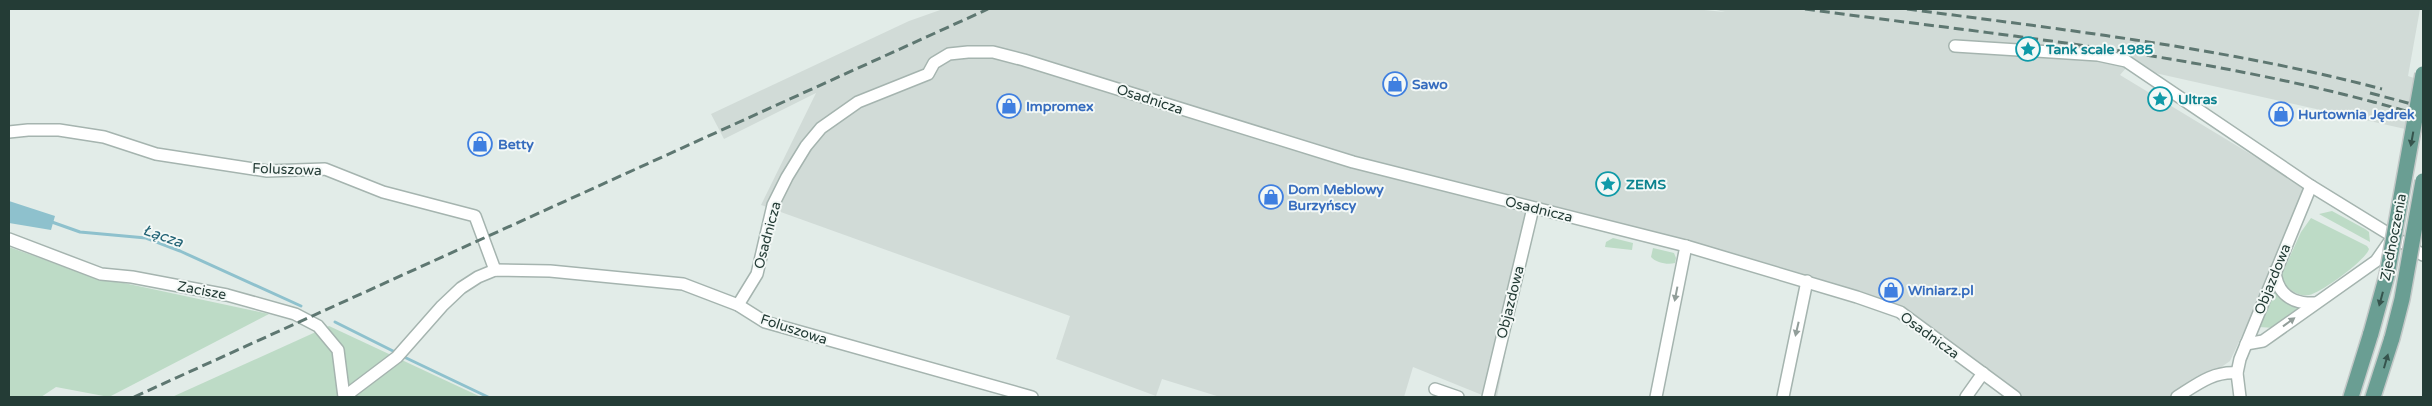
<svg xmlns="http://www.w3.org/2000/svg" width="2432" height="406" viewBox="0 0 2432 406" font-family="'Varela Round',sans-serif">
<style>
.built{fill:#d1dbd7}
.green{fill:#bddbc6}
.water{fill:#8ec1cd}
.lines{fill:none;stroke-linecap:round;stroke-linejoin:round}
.stream{stroke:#8ec1cd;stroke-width:3}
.minor-casing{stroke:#a5b4af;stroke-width:14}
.major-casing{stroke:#c2c8c7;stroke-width:18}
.minor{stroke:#fff;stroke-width:11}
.major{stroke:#6a9e93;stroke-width:15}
.rail{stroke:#5e7771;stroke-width:3;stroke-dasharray:10 5;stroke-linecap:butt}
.major-bridge-casing{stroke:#c2c8c7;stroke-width:18;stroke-linecap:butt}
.major-bridge{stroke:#6a9e93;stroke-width:15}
.oneway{fill:#36544d}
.oneway2{fill:#929e9a}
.labels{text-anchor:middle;stroke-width:4;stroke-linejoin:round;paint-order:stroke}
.culture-label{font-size:14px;font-weight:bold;fill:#0d838f;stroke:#f3f8f6;text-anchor:start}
.shop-label{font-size:14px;font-weight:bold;fill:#366cbe;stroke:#f3f8f6;text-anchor:start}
.street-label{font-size:14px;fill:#243c36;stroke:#f3f8f6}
.water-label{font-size:15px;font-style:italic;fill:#216274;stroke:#f3f8f6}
</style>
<rect width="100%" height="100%" fill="#e2ece8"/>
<polygon class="built" points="943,9 1694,9 1725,12 1712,9 2420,9 2408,76 2423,81 2423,133 2155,73 2126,68 2120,75 2310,190 2230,361 2178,397 2015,397 1901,313 1745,262 1532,211 1497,397 1487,397 1413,367 1404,397 1220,397 1162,379 1156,396 1056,359 1070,316 761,205 816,93 724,139 711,114 909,21"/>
<g class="green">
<polygon points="2332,211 2365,229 2369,232 2370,242 2319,214"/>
<path d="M2311 218 2367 246 2369 249C2366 260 2321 293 2309 295 2302 296 2296 294 2291 290 2285 286 2281 281 2282 274L2301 232Z"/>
<polygon points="1613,238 1633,243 1632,250 1605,247 1606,242"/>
<polygon points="9,247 101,280 124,283 269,314 109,397 56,387 41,397 9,397"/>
<path d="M1653 248 1674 253 1676 258 1675 263C1668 265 1656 263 1651 257Z"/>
<polygon points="2274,290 2285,302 2300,309 2274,328 2259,327"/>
<polygon points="329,326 481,397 172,397"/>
</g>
<polygon class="water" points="9,201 55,216 51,230 9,223"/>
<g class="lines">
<g class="stream">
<polyline points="49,221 80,232 146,238 180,251 301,306"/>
<polyline points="335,322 397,353"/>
<polyline points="402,356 488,397"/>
</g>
<g class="minor-casing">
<g id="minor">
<polyline points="1955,46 2098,55 2126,61 2311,186 2423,255"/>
<polyline points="9,132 28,130 59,130 104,137 156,154 267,171 325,169 383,192 475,216 495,270"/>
<polyline points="9,239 101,274 132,277 227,295 295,314 318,326 338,350 344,397"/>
<path d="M2275 271C2277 294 2292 304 2315 303"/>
<polyline points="738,305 757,274 773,205 787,177 806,146 821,128 858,102 928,74 934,63 949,54 968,52 993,52 1024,60 1353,162 1686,246 1857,297 1900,312 2015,397"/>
<polyline points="2246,344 2263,341 2376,261 2390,241"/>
<polyline points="1435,389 1458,397"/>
<polyline points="347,397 352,391 397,357 442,306 461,288 478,277 495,270 550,271 683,284 738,305 765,322 1032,397"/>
<polyline points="1488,397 1533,208"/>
<polyline points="1656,397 1686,246"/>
<polyline points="1783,397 1807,281"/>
<polyline points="1966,397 1983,373"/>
<path d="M2177 397C2196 385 2213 371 2237 373"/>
<polyline points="2240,397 2237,373 2240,359 2311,186"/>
</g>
</g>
<g class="major-casing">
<g id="major">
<polyline points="2351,397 2371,333"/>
<polyline points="2373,397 2392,338"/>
</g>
</g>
<use href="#minor" class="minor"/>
<use href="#major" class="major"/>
<g class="rail">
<path d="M1805 9C2012 37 2223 56 2423 116"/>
<path d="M1907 9C2066 30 2226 48 2382 89"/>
<polyline points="2370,93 2423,107"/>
<polyline points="134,397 988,9"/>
</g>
<g class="major-bridge-casing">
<g id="major-bridge">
<polyline points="2371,333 2387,275 2423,74"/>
<polyline points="2392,338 2402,299 2423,181"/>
</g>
</g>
<use href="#major-bridge" class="major-bridge"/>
</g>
<defs><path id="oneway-solid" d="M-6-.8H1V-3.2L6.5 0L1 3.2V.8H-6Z" transform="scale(1.25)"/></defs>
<g class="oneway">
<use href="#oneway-solid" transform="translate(2412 139) rotate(100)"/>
<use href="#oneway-solid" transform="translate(2381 299) rotate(105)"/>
<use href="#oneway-solid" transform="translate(2386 361) rotate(-74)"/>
</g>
<g class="oneway2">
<use href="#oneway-solid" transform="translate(1676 294) rotate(101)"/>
<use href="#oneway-solid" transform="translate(2289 322) rotate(-36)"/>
<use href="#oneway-solid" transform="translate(1797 329) rotate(103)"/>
</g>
<defs>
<g id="sight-ring" transform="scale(1.25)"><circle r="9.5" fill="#f3f8f6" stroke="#0f9aa8" stroke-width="1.5"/><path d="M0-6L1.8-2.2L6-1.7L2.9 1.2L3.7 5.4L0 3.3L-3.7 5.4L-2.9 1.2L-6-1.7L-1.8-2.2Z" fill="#0f9aa8"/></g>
<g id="shop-ring" transform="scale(1.25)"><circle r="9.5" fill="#f3f8f6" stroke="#3f7fe0" stroke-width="1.5"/><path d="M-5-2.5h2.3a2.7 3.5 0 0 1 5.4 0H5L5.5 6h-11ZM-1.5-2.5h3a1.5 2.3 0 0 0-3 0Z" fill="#3f7fe0"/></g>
</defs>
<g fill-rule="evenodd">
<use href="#sight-ring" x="2028" y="49"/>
<use href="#shop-ring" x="1395" y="84"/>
<use href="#sight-ring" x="2160" y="99"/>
<use href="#shop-ring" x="1009" y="106"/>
<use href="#shop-ring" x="2281" y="114"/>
<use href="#shop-ring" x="480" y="144"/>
<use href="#sight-ring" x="1608" y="184"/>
<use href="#shop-ring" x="1271" y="197"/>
<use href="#shop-ring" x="1891" y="290"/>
</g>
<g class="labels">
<g class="culture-label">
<text x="2046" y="54">Tank scale 1985</text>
<text x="2178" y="104">Ultras</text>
<text x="1626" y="189">ZEMS</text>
</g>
<g class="shop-label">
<text x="1412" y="89">Sawo</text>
<text x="1026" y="111">Impromex</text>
<text x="2298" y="119">Hurtownia Jędrek</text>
<text x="498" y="149">Betty</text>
<text x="1288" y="194">Dom Meblowy<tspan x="1288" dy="16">Burzyńscy</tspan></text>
<text x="1908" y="295">Winiarz.pl</text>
</g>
<g class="street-label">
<text transform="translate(1150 99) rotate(18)" y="5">Osadnicza</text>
<text transform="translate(287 169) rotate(2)" y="5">Foluszowa</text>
<text transform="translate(1539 209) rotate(14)" y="5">Osadnicza</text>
<text transform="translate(767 235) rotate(-75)" y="5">Osadnicza</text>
<text transform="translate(2393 237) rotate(-79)" y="5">Zjednoczenia</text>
<text transform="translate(2272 279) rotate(-68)" y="5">Objazdowa</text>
<text transform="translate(202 290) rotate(11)" y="5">Zacisze</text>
<text transform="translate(1510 302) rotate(-76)" y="5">Objazdowa</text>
<text transform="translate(794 329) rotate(18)" y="5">Foluszowa</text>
<text transform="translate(1930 335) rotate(36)" y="5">Osadnicza</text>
</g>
<g class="water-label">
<text transform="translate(163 236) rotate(19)" y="5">Łącza</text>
</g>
</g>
<rect width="2432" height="406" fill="none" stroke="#243c36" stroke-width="20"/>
</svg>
